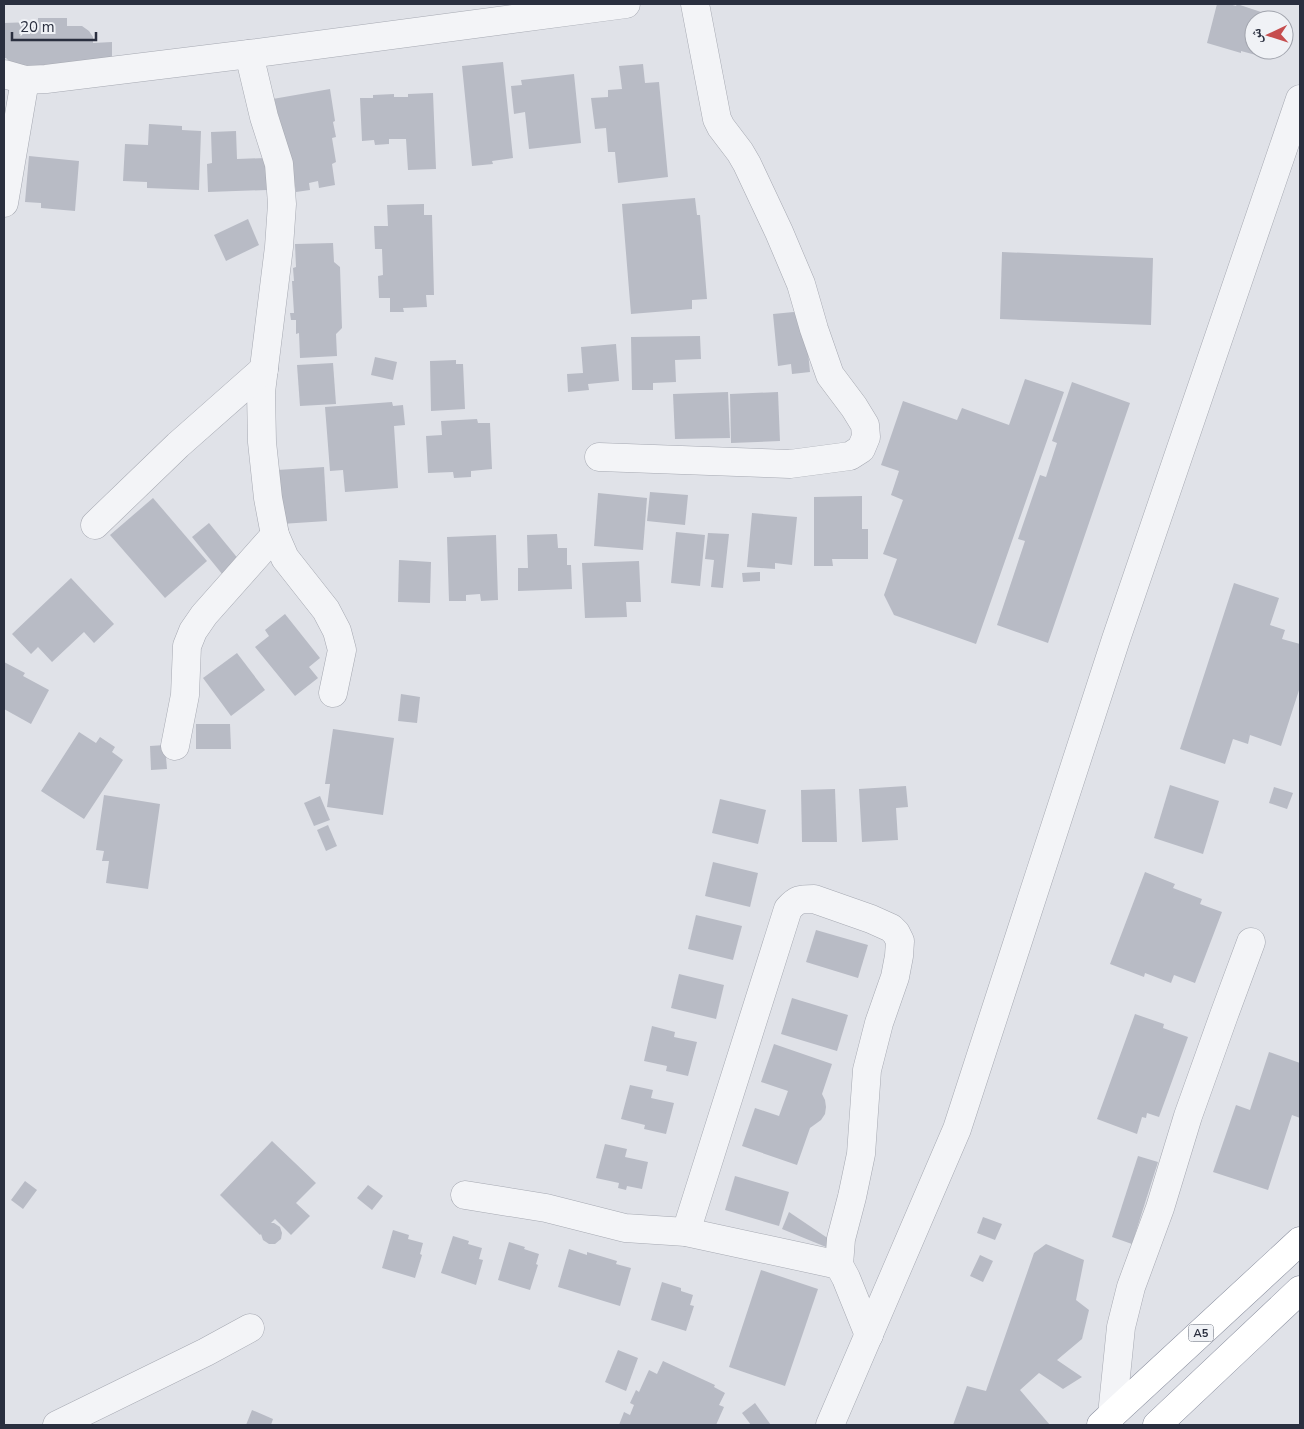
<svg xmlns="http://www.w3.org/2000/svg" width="1304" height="1429" viewBox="0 0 1304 1429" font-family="'Nunito Sans','Noto Naskh Arabic',sans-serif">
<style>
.building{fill:#b8bbc5}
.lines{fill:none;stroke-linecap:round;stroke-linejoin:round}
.minor-casing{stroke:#a6a9b2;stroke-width:29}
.tertiary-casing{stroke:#a6a9b2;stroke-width:29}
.trunk-casing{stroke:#898e9e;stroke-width:29}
.minor{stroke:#f3f4f7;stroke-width:28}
.tertiary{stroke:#f3f4f7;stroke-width:28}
.trunk{stroke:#fff;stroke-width:28}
.labels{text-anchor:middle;stroke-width:4.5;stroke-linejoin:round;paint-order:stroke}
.shield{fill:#f0f2f6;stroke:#656a76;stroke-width:1}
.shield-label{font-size:11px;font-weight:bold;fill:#2a2f3f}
</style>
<rect width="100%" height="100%" fill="#e0e2e8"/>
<g class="building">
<polygon points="1217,4 1229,4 1236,6 1237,4 1267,14 1265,20 1254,20 1254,50 1257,50 1256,55 1241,51 1241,53 1207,43"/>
<polygon points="38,18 67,18 67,26 82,26 89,31 93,37 93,43 112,42 112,68 17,69 6,58 4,58 4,23 32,22 32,27 38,27"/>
<polygon points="503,62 513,158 492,161 493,164 472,166 462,66"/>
<polygon points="643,64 645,83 659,82 668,177 618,183 615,152 608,152 606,128 595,129 591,98 608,97 608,90 622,89 619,66"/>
<polygon points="574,74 581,143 529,149 525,112 514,114 511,86 522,85 521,80"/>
<polygon points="330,89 335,121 333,122 336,137 332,138 336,162 332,164 335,185 319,188 318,181 309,183 310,190 296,192 295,186 293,186 267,100"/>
<polygon points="433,93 436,169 408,170 406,139 389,139 389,144 375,145 374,140 362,141 360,98 373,98 373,95 394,94 394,97 408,97 408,94"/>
<polygon points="149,124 182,126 182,130 201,131 199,190 147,188 147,182 123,181 125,144 148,145"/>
<polygon points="236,131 237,159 265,158 267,190 208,192 207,164 212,163 211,132"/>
<polygon points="29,156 79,161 75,211 41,208 41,203 25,202"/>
<polygon points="695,198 697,215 700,215 707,299 692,300 692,309 631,314 622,204"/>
<polygon points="424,204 424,215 432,215 434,295 426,295 427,307 403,308 404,312 390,312 390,298 379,298 378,276 383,275 382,249 375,249 374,226 388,226 387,205"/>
<polygon points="248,219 259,245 226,261 214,235"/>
<polygon points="333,243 334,262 340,267 342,328 336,334 337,356 300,358 299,333 296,334 296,320 291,320 290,313 294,313 292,281 294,281 293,268 296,267 295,244"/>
<polygon points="1002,252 1153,258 1151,325 1000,319"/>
<polygon points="804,311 810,372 792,374 791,364 778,366 773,314"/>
<polygon points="700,336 701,359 675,360 676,382 653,383 653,390 632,390 631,337"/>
<polygon points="616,344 619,381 588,384 589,390 568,392 567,374 583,373 581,347"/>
<polygon points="375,357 397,362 393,380 371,375"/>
<polygon points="456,360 456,364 463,364 465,409 431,411 430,361"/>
<polygon points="333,363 336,404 300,406 297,365"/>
<polygon points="1025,379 1064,392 976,644 894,615 884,595 897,559 883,554 903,500 891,495 899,471 881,465 903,401 957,420 962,408 1009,425"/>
<polygon points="1072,382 1130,403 1048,643 997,625 1025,541 1018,539 1040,475 1046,477 1057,443 1052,441"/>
<polygon points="728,392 730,438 675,439 673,394"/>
<polygon points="778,392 780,441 731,443 730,394"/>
<polygon points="392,402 393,406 403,405 405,425 394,426 398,488 345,492 343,470 330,471 325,407"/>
<polygon points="477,419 478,423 490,423 492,469 471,471 471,477 454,478 453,472 428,473 426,436 442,435 441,421"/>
<polygon points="324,467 327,521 281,524 277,470"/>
<polygon points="650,492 688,495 685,525 647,521"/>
<polygon points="598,493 647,498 643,550 594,546"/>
<polygon points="862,496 862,529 868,529 868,559 832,559 833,566 814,566 814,497"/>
<polygon points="153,498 207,561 165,598 110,535"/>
<polygon points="752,513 797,517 792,565 775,563 775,569 747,567"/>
<polygon points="209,523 244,566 227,580 192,537"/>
<polygon points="676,532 705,535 700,586 671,583"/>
<polygon points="708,533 729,534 723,588 711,587 714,560 705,559"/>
<polygon points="557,534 558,548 567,548 567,565 571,565 572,589 518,591 518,568 528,568 527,535"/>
<polygon points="496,535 498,600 481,601 480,594 466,595 466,601 449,601 447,537"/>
<polygon points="399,560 431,562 430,603 398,602"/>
<polygon points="639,561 641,602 626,602 627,617 585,618 582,563"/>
<polygon points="760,572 760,581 743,582 742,573"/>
<polygon points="71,578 114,624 94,643 84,632 52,662 38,647 31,654 12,634"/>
<polygon points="1234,583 1279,598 1270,625 1285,630 1282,639 1300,644 1300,687 1281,746 1250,735 1248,744 1233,739 1225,764 1180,749"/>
<polygon points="285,614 320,658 309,667 318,678 295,696 255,647 269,636 265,630"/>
<polygon points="237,653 265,690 231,716 203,678"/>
<polygon points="4,662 25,673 23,676 49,690 31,724 4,709"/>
<polygon points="401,694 420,697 417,723 398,721"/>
<polygon points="196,724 230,724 231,749 196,749"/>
<polygon points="333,729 394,738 383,815 327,807 330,784 325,784"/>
<polygon points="79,732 96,743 100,737 115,747 112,752 123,760 84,819 41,791"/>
<polygon points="165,745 167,769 151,770 150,746"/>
<polygon points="1170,785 1219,801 1203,854 1154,838"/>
<polygon points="906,786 908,807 896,808 898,840 862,842 859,789"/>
<polygon points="1274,787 1293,793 1287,809 1269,803"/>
<polygon points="835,789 837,842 802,842 801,790"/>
<polygon points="104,795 160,804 148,889 106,883 109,861 102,861 104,851 96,850"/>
<polygon points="320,796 330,820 314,826 304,803"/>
<polygon points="720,799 766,810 758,844 712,833"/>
<polygon points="328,825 337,846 326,851 317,830"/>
<polygon points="713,862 758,873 750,907 705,896"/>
<polygon points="1145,872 1175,884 1173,888 1202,899 1200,904 1222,912 1195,983 1174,975 1171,983 1145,973 1144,977 1110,964"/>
<polygon points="696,915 742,926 733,960 688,949"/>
<polygon points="816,930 868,945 858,978 806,962"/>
<polygon points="679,974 724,985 716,1019 671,1008"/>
<polygon points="792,998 848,1015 837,1051 781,1034"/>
<polygon points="1135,1014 1164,1024 1163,1028 1188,1037 1159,1117 1147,1113 1146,1118 1142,1117 1137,1134 1097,1119"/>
<polygon points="652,1026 675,1032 674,1037 697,1042 688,1076 666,1071 667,1066 644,1061"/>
<polygon points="774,1044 832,1064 822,1094 825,1100 826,1107 825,1114 821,1120 810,1128 797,1165 742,1146 755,1108 779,1116 788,1091 761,1082"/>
<polygon points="1269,1052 1300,1063 1300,1118 1292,1115 1268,1190 1213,1172 1236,1105 1250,1110"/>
<polygon points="630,1085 653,1090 651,1098 674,1103 666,1134 644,1129 645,1125 621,1119"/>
<polygon points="272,1141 316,1183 296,1203 310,1216 291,1235 275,1219 271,1223 274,1223 280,1227 282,1233 281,1239 275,1244 269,1244 263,1240 261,1234 260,1235 220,1195"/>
<polygon points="605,1144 627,1149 625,1157 648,1162 642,1189 627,1186 626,1190 618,1188 619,1183 596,1178"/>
<polygon points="1138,1156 1158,1162 1132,1244 1112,1237"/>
<polygon points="735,1176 789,1192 779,1226 725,1210"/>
<polygon points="25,1181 37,1190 23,1209 11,1200"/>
<polygon points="368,1185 383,1196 372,1210 357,1198"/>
<polygon points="789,1212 829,1239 826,1247 782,1229"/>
<polygon points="983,1217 1002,1224 995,1240 977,1233"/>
<polygon points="393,1230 409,1235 408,1239 423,1243 420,1254 422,1255 415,1278 382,1268"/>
<polygon points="453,1236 469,1241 468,1244 482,1248 479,1259 483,1260 476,1285 441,1273"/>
<polygon points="509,1242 525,1247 524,1249 539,1254 536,1264 538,1265 530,1290 498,1280"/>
<polygon points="1046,1244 1084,1260 1076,1300 1089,1310 1082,1339 1057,1360 1082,1377 1063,1389 1039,1373 1020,1390 1050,1425 953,1425 967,1386 986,1391 1034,1253"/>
<polygon points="569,1249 587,1255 587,1252 617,1261 616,1264 631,1268 620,1306 558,1287"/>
<polygon points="980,1255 993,1261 983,1282 970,1276"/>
<polygon points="761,1270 818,1289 785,1386 729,1367"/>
<polygon points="662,1282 681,1288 681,1291 693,1295 690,1305 694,1306 686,1331 651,1320"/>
<polygon points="618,1350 638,1358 626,1391 605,1382"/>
<polygon points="663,1361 715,1385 714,1387 725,1393 719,1405 724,1407 716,1425 619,1425 624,1412 630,1415 634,1405 630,1403 636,1390 639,1392 649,1370 657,1374"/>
<polygon points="755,1403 771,1425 751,1425 742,1413"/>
<polygon points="252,1410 273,1419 271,1425 246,1425"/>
</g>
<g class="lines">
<g class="minor-casing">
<g id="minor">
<polyline points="249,54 264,117 279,164 282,204 279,247 261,392 262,442 268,498 275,535 285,558 326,610 337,631 342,650 333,693"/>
<polyline points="4,203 25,80"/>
<polyline points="599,457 790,464 850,456 861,449 866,437 865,425 854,407 830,375 814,329 801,284 779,232 747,164 740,152 721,127 717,119 695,4"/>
<polyline points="95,525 178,445 264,369"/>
<polyline points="175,746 185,695 187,646 193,631 204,615 275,535"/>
<polyline points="465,1195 546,1208 625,1228 686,1232 839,1265"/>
<path d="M686 1232 788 909C797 899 800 899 814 899L871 919 891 928 896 933 900 941 899 956 895 977 879 1023 867 1070 861 1154 852 1197 841 1239 839 1265 846 1278 869 1335"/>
<polyline points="1112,1415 1121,1327 1131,1287 1160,1208 1188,1116 1224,1015 1251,942"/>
<polyline points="57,1425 206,1352 250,1328"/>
</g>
</g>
<g class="tertiary-casing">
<g id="tertiary">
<polyline points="4,74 25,80 46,79 249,54 626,4"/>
<polyline points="830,1425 957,1129 1116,639 1300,99"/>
</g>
</g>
<g class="trunk-casing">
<g id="trunk">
<polyline points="1101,1425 1300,1241"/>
<polyline points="1157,1425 1300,1290"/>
</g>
</g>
<use href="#minor" class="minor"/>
<use href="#tertiary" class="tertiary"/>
<use href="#trunk" class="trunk"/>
</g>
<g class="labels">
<rect class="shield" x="1188.5" y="1324.5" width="25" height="17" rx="4"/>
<g class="shield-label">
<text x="1201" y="1337">A5</text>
</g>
</g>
<rect width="1304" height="1429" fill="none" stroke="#2a2f3f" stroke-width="10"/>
<g transform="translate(1269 35) rotate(266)"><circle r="24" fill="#f0f2f6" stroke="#a1a4ad"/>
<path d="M0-4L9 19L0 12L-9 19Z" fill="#c64d4e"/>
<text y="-8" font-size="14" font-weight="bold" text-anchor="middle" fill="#2a2f3f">ش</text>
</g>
<path d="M12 32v8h84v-8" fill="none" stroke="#2a2f3f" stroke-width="2.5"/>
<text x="20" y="32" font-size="15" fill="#2a2f3f" stroke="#f0f2f6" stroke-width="4" paint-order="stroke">20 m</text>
</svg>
